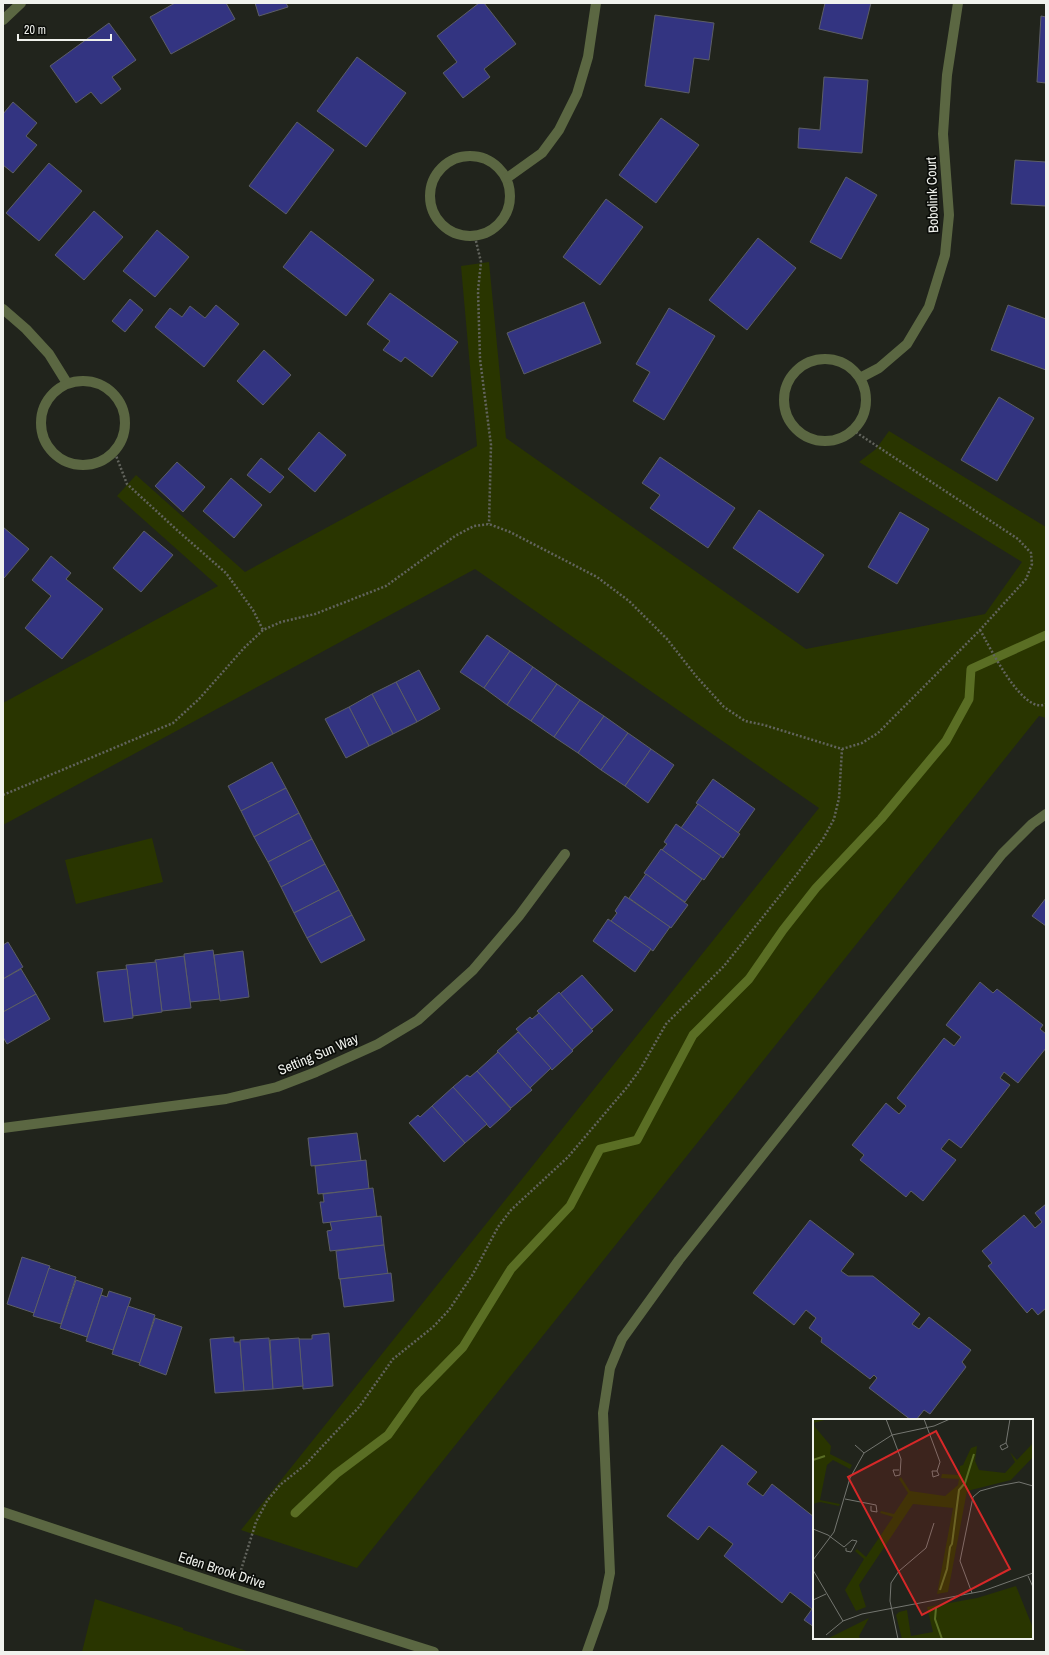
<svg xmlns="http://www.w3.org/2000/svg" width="1049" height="1655" viewBox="0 0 1049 1655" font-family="'Archivo Narrow',sans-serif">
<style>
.green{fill:#293500}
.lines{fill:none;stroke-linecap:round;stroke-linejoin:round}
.stream{stroke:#5a6e24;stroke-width:9}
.building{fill:#333481;stroke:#5c5e66}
.path{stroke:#62645d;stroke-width:2.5;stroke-dasharray:2 2;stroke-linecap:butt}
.minor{stroke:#5b6742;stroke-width:10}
.labels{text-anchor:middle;stroke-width:3.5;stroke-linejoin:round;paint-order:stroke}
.street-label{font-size:14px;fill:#f0f2ed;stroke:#0b0d09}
.inset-river{fill:none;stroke:#5a6e24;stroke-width:2}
.inset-road{fill:none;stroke:#747670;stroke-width:1}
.view{fill:#d62828;fill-opacity:0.15;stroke:#d62828;stroke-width:2}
.inset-edge{fill:none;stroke:#f0f2ed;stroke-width:2}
</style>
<rect width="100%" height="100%" fill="#21241c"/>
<g class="green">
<polygon points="489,262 506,438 806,649 985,614 1022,562 859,462 876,449 889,431 1046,527 1046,718 1039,716 357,1568 241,1530 819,808 475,569 3,825 3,703 218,586 117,496 136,475 245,572 477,446 461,266"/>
<polygon points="152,838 163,882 76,904 65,860"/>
<polygon points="95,1599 183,1628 183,1630 250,1652 82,1652"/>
</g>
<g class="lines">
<polyline class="stream" points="295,1513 336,1474 388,1435 418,1393 463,1347 511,1269 570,1206 600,1149 637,1140 693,1035 749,979 783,930 816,888 881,819 946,741 969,699 971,669 1046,635"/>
</g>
<g class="building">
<polygon points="175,3 226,3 235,19 171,54 150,17"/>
<polygon points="255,3 286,3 288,7 259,16"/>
<polygon points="479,3 484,3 516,44 484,69 490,77 463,98 443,73 457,62 437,36"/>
<polygon points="825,3 871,3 862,39 819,29"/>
<polygon points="655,15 714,23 709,60 694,58 689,93 645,86"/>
<polygon points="1041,16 1046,17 1046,83 1037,82"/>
<polygon points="109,23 136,60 112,77 121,89 101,104 91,92 76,103 50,66"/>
<polygon points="357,57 406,93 366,147 317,111"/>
<polygon points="824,77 868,80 862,153 798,148 799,128 820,130"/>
<polygon points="13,102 37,123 26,136 37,145 13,173 3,165 3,114"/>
<polygon points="661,118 699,145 656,203 619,175"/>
<polygon points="297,122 334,150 286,214 249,186"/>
<polygon points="1015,160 1046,162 1046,206 1011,204"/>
<polygon points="49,163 82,191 39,241 6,213"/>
<polygon points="846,177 877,195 841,259 810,242"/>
<polygon points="606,199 643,227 600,285 563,257"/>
<polygon points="94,211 123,237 84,280 55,255"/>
<polygon points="157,230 189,257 155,297 123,271"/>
<polygon points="311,231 374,280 346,316 283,267"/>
<polygon points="758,238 796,268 747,330 709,300"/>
<polygon points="390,293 458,342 432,377 405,357 401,362 383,350 390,341 367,324"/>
<polygon points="130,299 143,310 125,332 112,321"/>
<polygon points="584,302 601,343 524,374 507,333"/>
<polygon points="216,305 239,324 204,367 155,327 170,308 182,317 190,306 205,318"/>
<polygon points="1008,305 1046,319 1046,370 991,350"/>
<polygon points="669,308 715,336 664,420 633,401 650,372 636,364"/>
<polygon points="264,350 291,375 263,405 237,381"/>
<polygon points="999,397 1034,418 997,481 961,460"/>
<polygon points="319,432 346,455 315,492 288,469"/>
<polygon points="660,457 735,508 708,548 650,508 660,495 642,483"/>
<polygon points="261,458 284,477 270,493 247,475"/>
<polygon points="177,462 205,487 183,512 155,486"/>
<polygon points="231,478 262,505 234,538 203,511"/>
<polygon points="759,510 824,555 798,593 733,548"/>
<polygon points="900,512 929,529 897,584 868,567"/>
<polygon points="3,527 29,549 4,578 3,577"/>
<polygon points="144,531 173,555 141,592 113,568"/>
<polygon points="51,556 71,573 66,579 103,609 62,659 25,628 51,596 32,580"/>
<polygon points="487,635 510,651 484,688 460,672"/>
<polygon points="510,651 533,667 507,705 484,688"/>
<polygon points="533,667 557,684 531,721 507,705"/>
<polygon points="419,670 440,709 417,722 396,682"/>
<polygon points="396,682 417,722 393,734 372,694"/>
<polygon points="557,684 580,700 554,737 531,721"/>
<polygon points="372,694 393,734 369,746 349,707"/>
<polygon points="580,700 604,716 578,753 554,737"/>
<polygon points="349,707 369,746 346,758 325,719"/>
<polygon points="604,716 628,733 601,770 578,753"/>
<polygon points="628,733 651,749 625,786 601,770"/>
<polygon points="651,749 674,765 648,803 625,786"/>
<polygon points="272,762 286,788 241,811 228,786"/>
<polygon points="713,779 755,809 738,833 696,803"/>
<polygon points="286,788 299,813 254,837 241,811"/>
<polygon points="698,804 740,834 723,858 681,828"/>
<polygon points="299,813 312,839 268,862 254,837"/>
<polygon points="676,824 721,856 704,880 662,850 667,844 664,842"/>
<polygon points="312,839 325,864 281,887 268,862"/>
<polygon points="661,849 702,879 685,902 644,873"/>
<polygon points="325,864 339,890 294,913 281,887"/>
<polygon points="646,874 688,905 671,928 629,898"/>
<polygon points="339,890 352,915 307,938 294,913"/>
<polygon points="625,896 670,927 653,951 611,921 617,913 615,911"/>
<polygon points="1046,898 1046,926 1032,916"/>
<polygon points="352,915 365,940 321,963 307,938"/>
<polygon points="608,919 651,949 635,972 593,941"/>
<polygon points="8,942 23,967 3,979 3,945"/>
<polygon points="213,950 220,999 190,1002 184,954"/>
<polygon points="243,951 249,997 220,1001 214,955"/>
<polygon points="184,956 191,1008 162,1011 155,960"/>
<polygon points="156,962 162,1012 133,1016 126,965"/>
<polygon points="21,969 36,994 3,1012 3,979"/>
<polygon points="127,969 133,1018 104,1022 97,972"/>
<polygon points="582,975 613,1010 592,1029 560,994"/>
<polygon points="980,982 993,993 997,989 1043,1025 1040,1029 1046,1034 1046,1048 1018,1083 1004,1072 1000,1078 1010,1085 961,1148 949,1139 941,1149 956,1160 923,1201 911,1191 906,1197 860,1160 864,1155 852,1145 886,1103 899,1114 906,1106 897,1098 944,1038 954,1046 961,1037 946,1025"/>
<polygon points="559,992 593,1031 572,1050 537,1011"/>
<polygon points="36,994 50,1019 7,1044 3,1037 3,1012"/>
<polygon points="539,1013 573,1051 552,1070 516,1029 530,1017 532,1019"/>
<polygon points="518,1032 551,1068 530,1088 497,1051"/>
<polygon points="498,1052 532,1090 511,1108 477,1071"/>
<polygon points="477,1071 511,1109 490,1128 453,1087 467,1075 470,1077"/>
<polygon points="453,1087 487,1124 465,1143 432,1106"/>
<polygon points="432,1106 465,1143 444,1162 409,1123 418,1115 420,1117"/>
<polygon points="357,1133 361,1161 311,1166 308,1138"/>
<polygon points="366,1160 369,1189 318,1194 315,1166"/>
<polygon points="373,1188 377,1217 323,1223 320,1202 324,1202 323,1194"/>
<polygon points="1046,1204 1046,1308 1038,1315 1032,1308 1027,1313 988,1266 992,1263 982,1251 1024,1215 1035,1228 1042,1222 1035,1213"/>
<polygon points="381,1216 384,1245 330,1251 327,1231 332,1230 330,1222"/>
<polygon points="810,1220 854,1254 841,1271 848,1276 873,1276 920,1314 912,1324 919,1329 929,1317 971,1350 962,1362 966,1367 930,1414 924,1410 916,1420 911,1420 869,1388 877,1378 874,1375 870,1379 821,1342 822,1338 809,1328 816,1318 806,1310 794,1325 753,1293"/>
<polygon points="384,1245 388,1274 339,1279 336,1251"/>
<polygon points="22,1257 50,1266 34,1313 7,1304"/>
<polygon points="49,1268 76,1277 61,1324 33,1316"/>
<polygon points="391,1273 394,1301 344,1307 340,1279"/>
<polygon points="76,1280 103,1289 87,1337 60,1328"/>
<polygon points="109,1291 131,1298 113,1350 86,1341 101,1295 107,1297"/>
<polygon points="128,1306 155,1315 140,1363 112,1354"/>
<polygon points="155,1318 182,1327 166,1375 139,1365"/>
<polygon points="329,1333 333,1386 303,1389 299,1339 312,1339 312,1335"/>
<polygon points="234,1337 234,1342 240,1342 244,1391 215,1393 210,1339"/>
<polygon points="269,1338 273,1389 244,1391 240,1340"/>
<polygon points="299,1338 303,1386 273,1389 270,1340"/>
<polygon points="722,1445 757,1472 747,1484 763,1496 772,1484 814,1517 814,1627 804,1620 812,1609 790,1592 782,1603 724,1556 733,1544 709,1526 698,1540 667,1516"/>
</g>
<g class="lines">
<g class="path">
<polyline points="475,237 481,262 478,291 480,359 491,445 489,524"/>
<polyline points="115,453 127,484 178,531 226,573 253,610 263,630"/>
<path d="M980 630C990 647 1023 716 1046 704"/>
<polyline points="3,795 173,723 199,699 244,648 263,630 281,622 315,614 386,586 455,536 474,526 489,524 510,532 597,577 629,601 667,639 696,676 724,707 745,721 764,725 842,749 862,743 878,733 980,630 1026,579 1032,564 1031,553 1018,539 854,431"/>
<polyline points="241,1570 256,1522 267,1501 280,1485 305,1465 359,1407 393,1359 433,1327 449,1310 473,1274 498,1227 511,1210 568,1157 628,1086 641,1068 666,1024 724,966 797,874 823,839 834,819 839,798 842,749"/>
</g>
<g class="minor">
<polyline points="3,20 21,3"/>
<circle cx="470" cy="196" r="40"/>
<polyline points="507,178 542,153 559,130 577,94 588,57 596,3"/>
<polyline points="3,309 26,329 49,354 67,383"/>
<circle cx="825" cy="400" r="41"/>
<polyline points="860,378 879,368 907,344 929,307 945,255 949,215 943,134 947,75 958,3"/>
<circle cx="83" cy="423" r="42"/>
<polyline points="3,1128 226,1099 277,1087 316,1072 378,1044 418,1020 473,970 519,916 565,854"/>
<polyline points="3,1512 234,1589 434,1652"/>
<polyline points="587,1652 603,1607 610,1573 603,1413 610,1368 622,1339 679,1260 1002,854 1032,824 1046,814"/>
</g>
</g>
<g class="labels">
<g class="street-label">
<text transform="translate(932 195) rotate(-92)" y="5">Bobolink Court</text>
<text transform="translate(318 1054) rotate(-23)" y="5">Setting Sun Way</text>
<text transform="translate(222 1570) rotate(18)" y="5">Eden Brook Drive</text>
</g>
</g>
<g transform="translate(813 1419)">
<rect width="220" height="220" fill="#21241c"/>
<path d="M0 0H15L1 4 2 8 18 27 17 35 39 46 37 50 20 41 14 46 7 81 27 85 26 87 7 83 0 85ZM220 24V38L198 61 154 72 135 173 124 175 140 89 100 85 46 166 53 188 43 192 32 171 51 140 42 132 44 130 53 138 80 98 67 94 68 92 81 95 95 74 86 60 88 58 97 72 132 77 145 66 146 60 128 59 129 55 146 56 147 47 150 46 158 29 164 27 162 42 166 51 192 54 202 43 197 33 204 41ZM203 167 220 209V220H89L83 196 86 193 94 191 98 217 120 213 114 188 164 179ZM56 199 46 217 47 220H14Z" fill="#293500"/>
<path class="inset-river" d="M0 41 12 37M127 171 134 150 137 128 139 125 146 71 152 64 161 35M123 189 122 200 129 220"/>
<path class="inset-road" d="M73 0 88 40 87 56 82 57 80 51H86M111 0 127 43 124 52 126 56 120 58 119 52H124M193 24 187 27 189 31 195 28 193 24 197 0M42 26 51 34M32 80 63 86 64 93 58 92V87M0 110 15 116 31 128 39 121 44 122 38 133 33 132V129M0 141 21 113 37 59 51 34 79 16 121 7 137 0M0 151 30 202M215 157 220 168M159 174 147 142 160 78 167 72 185 67 206 63 220 67M0 181 13 175M13 216 30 202 49 195 170 172 220 154M85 220 77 182 78 164 86 152 113 129 121 104"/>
<path class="view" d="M123 12 197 150 109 196 35 58Z"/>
<rect width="220" height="220" class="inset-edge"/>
</g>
<rect width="1049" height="1655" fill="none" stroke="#f0f2ed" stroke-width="8"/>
<path d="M18 34v6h93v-6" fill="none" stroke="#f0f2ed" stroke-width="2"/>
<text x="24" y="34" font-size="12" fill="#f0f2ed" stroke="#0b0d09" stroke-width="3" paint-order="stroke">20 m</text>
</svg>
